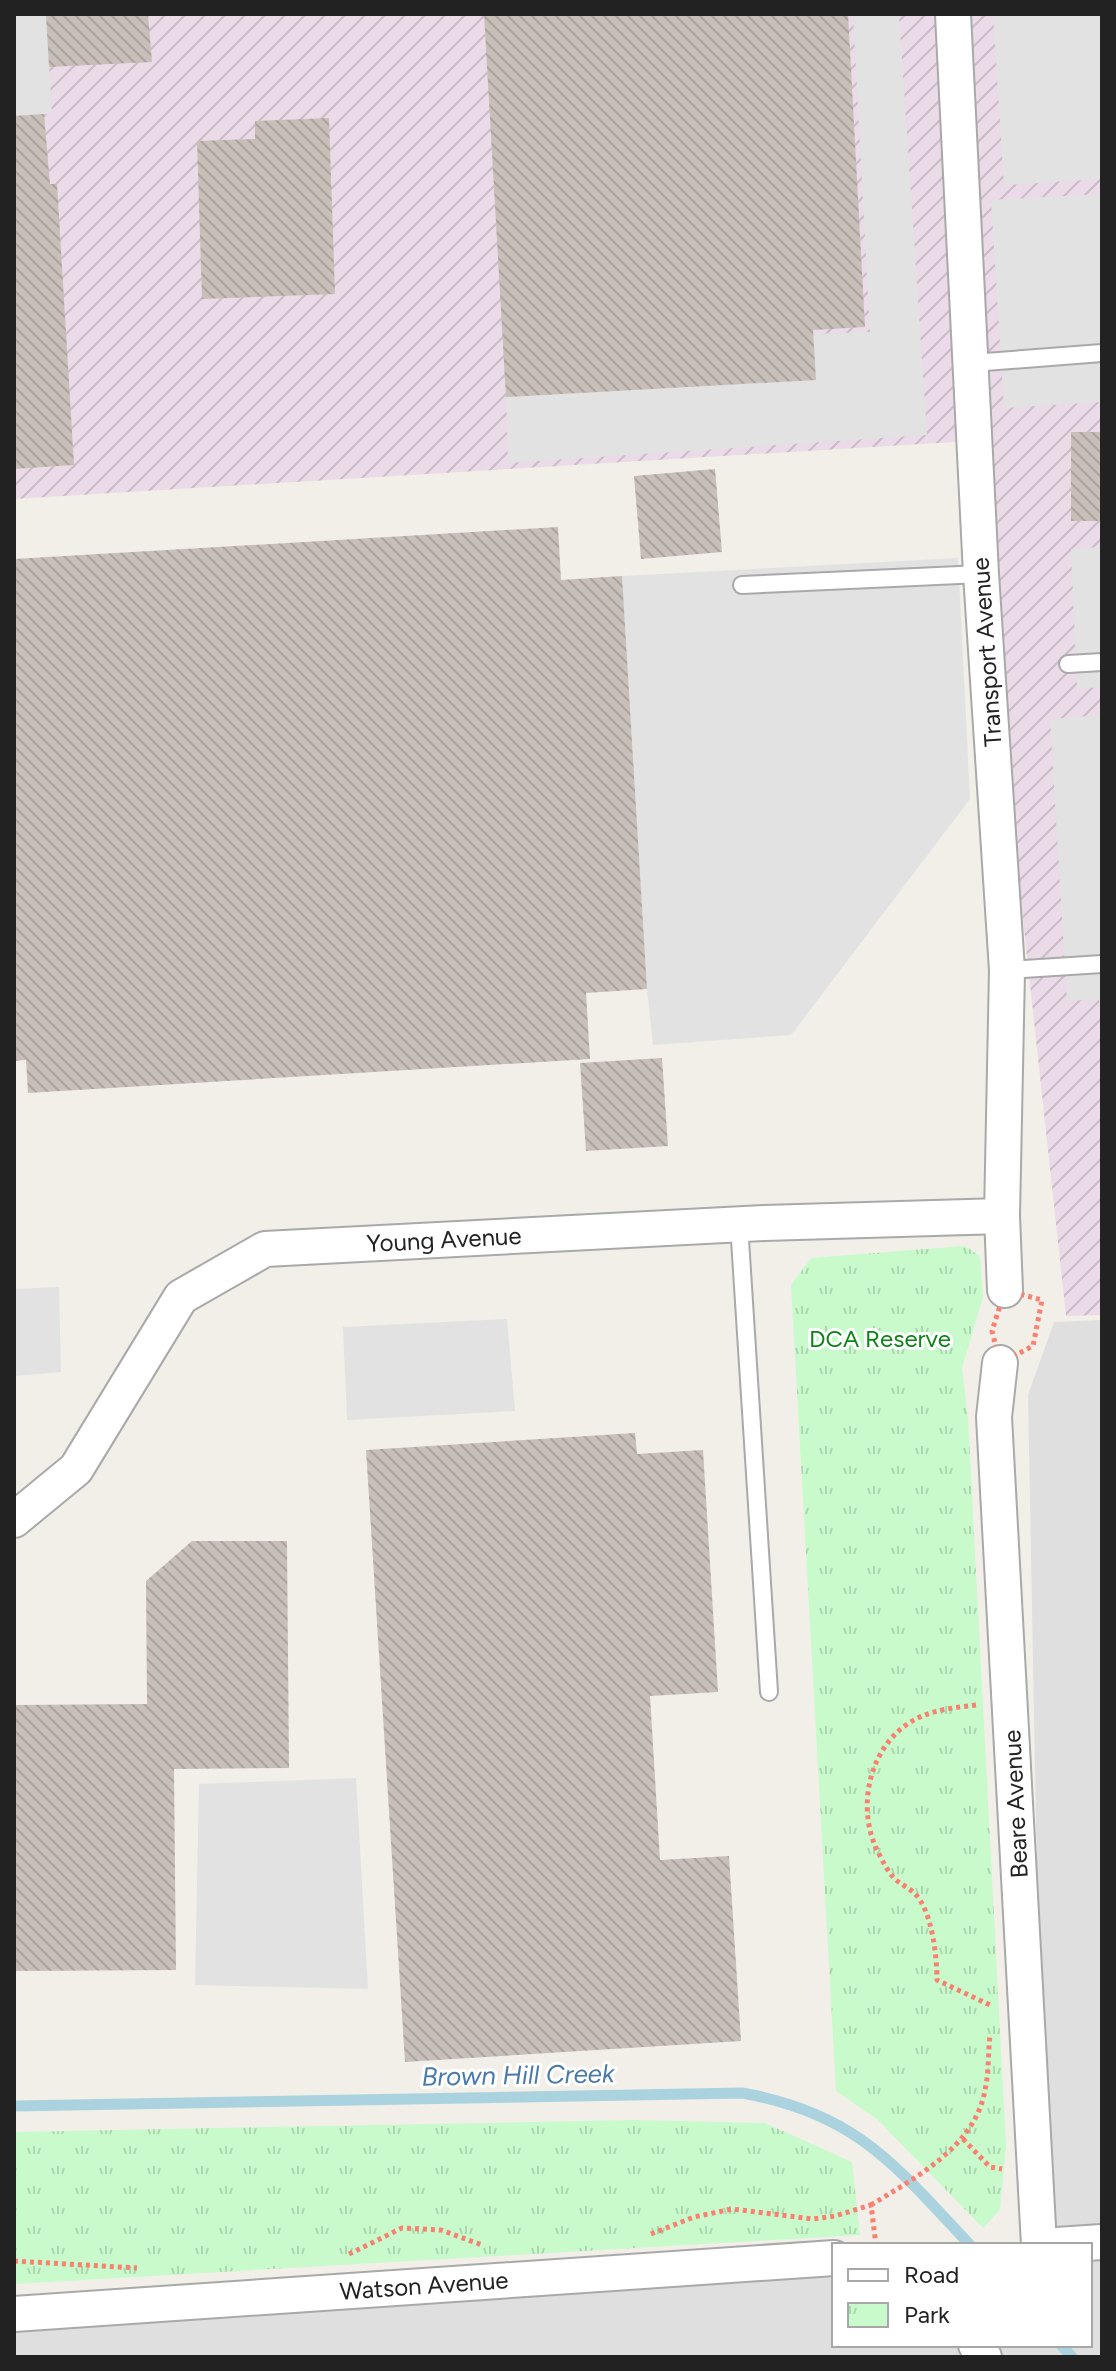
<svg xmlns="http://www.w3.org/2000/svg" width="1116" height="2371" viewBox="0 0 1116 2371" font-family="Figtree,sans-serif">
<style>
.residential{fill:#e0dfdf}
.industrial{fill:url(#industrial-furrows)}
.park{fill:url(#park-tufts)}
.parking{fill:#e2e2e2}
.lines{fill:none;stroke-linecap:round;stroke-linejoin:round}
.stream{stroke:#aad3df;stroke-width:11}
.building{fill:url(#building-back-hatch)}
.lane-casing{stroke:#a9a9a9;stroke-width:20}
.street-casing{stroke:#a9a9a9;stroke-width:38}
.path{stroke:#fa8072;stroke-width:5;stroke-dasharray:4 4;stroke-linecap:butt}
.lane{stroke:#fff;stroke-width:16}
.street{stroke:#fff;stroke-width:34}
.labels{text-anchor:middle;stroke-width:6;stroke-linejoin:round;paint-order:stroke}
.street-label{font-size:24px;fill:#222;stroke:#fff}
.park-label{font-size:24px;fill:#0c8416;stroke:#fff}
.water-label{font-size:26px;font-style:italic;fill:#4a7aab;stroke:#fff}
</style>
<defs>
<pattern id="industrial-furrows" width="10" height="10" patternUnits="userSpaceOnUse" patternTransform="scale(2)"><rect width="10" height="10" fill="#ebdbe8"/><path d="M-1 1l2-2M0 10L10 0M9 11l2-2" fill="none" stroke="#c9bcc7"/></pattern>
<pattern id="park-tufts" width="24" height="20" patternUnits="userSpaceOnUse" patternTransform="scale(2)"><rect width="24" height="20" fill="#c8facc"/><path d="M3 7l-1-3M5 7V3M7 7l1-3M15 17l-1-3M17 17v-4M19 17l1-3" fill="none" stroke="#acd6af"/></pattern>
<pattern id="building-back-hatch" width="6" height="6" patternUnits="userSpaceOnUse" patternTransform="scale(2)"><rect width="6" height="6" fill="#c7bfb8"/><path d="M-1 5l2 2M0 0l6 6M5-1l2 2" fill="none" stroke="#aba49e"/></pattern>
</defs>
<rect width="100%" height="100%" fill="#f2efe9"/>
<polygon class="residential" points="1102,1320 1102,2357 14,2357 14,2322 834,2272 834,2345 1090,2345 1090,2245 1044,2245 1028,1395 1054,1322"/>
<polygon class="industrial" points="14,14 1102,14 1102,1315 1066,1316 971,441 14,499"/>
<g class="park">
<polygon points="965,1246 980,1256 983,1297 962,1368 968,1418 1006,2146 1000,2210 983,2228 877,2119 836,2091 791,1285 811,1258"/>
<polygon points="634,2120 765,2123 852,2162 860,2235 14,2284 14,2132"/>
</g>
<g class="parking">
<polygon points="14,14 46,14 52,114 14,116"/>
<polygon points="853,14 899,14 927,435 508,463 506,397 815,380 812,334 870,332"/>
<polygon points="993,14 1102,14 1102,179 1004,185"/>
<polygon points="1102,194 1102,402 1004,408 991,200"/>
<polygon points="1102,547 1102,687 1077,689 1071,549"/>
<polygon points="958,558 970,799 791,1035 653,1045 647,989 622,576"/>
<polygon points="1102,715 1102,1038 1101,1038 1099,999 1067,1001 1050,719"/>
<polygon points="59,1287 61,1372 14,1376 14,1289"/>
<polygon points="507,1319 515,1411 347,1420 343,1327"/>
<polygon points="356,1778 368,1989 195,1985 199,1784"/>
</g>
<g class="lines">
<g class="stream">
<path d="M14 2106 742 2093C856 2113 895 2165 970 2245"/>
<polyline points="1061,2345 1072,2357"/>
</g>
</g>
<g class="building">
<polygon points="46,14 148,14 152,62 49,67"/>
<polygon points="484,14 848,14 865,327 813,330 816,380 506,397"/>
<polygon points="44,114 50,184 57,184 74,465 14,469 14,116"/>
<polygon points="329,118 335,294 202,299 197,141 255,139 255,121"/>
<rect x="1071" y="432" width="31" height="89"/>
<polygon points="715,469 722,552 641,559 634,476"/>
<polygon points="558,527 561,580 622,576 647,989 586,993 590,1059 28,1093 26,1060 14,1061 14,559"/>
<polygon points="662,1058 668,1146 586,1151 580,1063"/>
<polygon points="635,1433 637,1454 703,1450 718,1692 650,1696 660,1860 729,1856 741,2041 405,2062 366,1450"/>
<polygon points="192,1541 287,1541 289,1768 174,1769 176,1970 14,1971 14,1705 147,1704 146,1581"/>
</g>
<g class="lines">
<g class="lane-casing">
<g id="lane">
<polyline points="972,363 1102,353"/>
<polyline points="742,585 981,574"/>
<polyline points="1068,664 1102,662"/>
<polyline points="1007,970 1102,964"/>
<polyline points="739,1224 769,1692"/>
</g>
</g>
<g class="street-casing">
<g id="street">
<polyline points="953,14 981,574 1007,970 1002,1216 1005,1290"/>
<polyline points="1000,1363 994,1417 1039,2245"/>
<polyline points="14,1520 76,1469 181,1297 265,1249 764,1223 1002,1216"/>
<polyline points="1057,2245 1102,2242"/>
<polyline points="14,2314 834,2258"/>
<polyline points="976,2345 984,2357"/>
</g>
</g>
<g class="path">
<polygon points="1005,1290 1042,1300 1033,1346 1000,1363 992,1331"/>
<path d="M976 1705C952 1708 927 1710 906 1725 867 1753 857 1811 878 1852 882 1860 888 1872 894 1878 900 1884 908 1887 914 1893 932 1909 937 1957 937 1980L990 2005"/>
<polyline points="963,2139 990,2167 1002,2169"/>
<path d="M871 2205C916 2177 975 2147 985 2090 989 2073 988 2053 990 2035"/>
<polyline points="651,2234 694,2217 732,2209 813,2219 835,2216 871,2205 876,2245"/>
<polyline points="349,2254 402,2228 441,2230 482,2245"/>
<polyline points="14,2261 137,2268"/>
</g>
<use href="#lane" class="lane"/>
<use href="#street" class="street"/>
</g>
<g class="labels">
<g class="street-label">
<text transform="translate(987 652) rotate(-94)" y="8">Transport Avenue</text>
<text transform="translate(444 1240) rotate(-3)" y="8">Young Avenue</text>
<text transform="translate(1016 1804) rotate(-93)" y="8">Beare Avenue</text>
<text transform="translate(424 2286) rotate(-4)" y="8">Watson Avenue</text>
</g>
<g class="park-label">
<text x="880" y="1347">DCA Reserve</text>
</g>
<g class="water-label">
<text transform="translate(518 2075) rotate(-1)" y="9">Brown Hill Creek</text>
</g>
</g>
<rect width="1116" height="2371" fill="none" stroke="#222222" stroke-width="32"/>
<rect x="832" y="2243" width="260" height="104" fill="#ffffff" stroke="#a7a7a7" stroke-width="2"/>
<rect x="848" y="2269" width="40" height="12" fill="#ffffff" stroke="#a7a7a7" stroke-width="2"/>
<text x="904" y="2283" font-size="24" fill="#222222">Road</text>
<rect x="848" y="2303" width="40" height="24" fill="url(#park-tufts)" stroke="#a7a7a7" stroke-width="2"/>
<text x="904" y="2323" font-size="24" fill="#222222">Park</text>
</svg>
